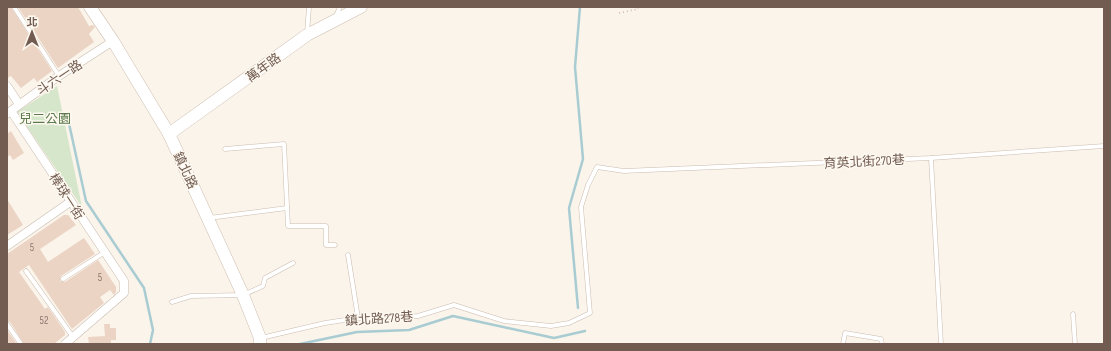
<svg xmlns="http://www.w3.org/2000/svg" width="1111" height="351" viewBox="0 0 1111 351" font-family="'Sofia Sans Condensed','Noto Sans TC',sans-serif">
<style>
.green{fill:#d6e6ca}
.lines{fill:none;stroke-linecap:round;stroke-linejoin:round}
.stream{stroke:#a8ccd2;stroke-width:2.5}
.building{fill:#ecd4c5}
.lane-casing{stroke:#cbbcb1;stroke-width:5}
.street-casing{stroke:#cbbcb1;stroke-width:9}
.secondary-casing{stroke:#cfbeb2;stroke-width:13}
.path{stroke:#d1b7a8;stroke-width:1.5;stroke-dasharray:1 3;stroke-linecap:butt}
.lane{stroke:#fff;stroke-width:4}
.street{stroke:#fff;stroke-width:8}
.secondary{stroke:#fff;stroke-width:12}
.labels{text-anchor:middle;stroke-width:3;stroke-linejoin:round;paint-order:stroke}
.number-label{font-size:11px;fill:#907a6e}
.street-label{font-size:13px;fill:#725c51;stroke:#fdf8f0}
.park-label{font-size:13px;fill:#5c7b4d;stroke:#fdf8f0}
</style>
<rect width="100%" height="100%" fill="#faf4ea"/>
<polygon class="green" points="57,86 82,207 17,112"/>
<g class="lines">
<g class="stream">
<polyline points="68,119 86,201 144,288 153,330 150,344"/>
<polyline points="578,308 569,208 583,159 575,67 580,7"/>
<polyline points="300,344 357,332 409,330 453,316 554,338 585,331"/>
</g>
</g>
<g class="building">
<polygon points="7,7 11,7 52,71 37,82 34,78 21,88 11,76 7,78"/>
<polygon points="18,7 78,7 89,26 93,25 95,27 89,34 94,42 58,68"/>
<polygon points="11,131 24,153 13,160 10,155 7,157 7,134"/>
<polygon points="7,199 23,225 7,235"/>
<polygon points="64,215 68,215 76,225 40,249 48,262 84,238 95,254 61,276 60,281 65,282 98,260 116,287 116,292 114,295 110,290 100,297 104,303 72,329 29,265 19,272 45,309 48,307 65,332 65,335 54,344 24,344 10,322 7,321 7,254"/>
<polygon points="104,324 110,324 110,328 116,328 116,340 111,340 111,344 89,344 88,337 105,336"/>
<polygon points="7,330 17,344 7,344"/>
</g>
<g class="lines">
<g class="lane-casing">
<g id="lane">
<polyline points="14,7 59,76"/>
<polyline points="336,16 340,7"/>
<polyline points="307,33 309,7"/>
<polyline points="225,149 284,144 288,226 326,226 326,245 335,245"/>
<polyline points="931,158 941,344"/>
<polyline points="209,218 287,208"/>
<polyline points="348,255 358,318"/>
<polyline points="26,271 73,337"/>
<polyline points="63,279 105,252"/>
<polyline points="172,302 191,296 243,295 263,286 265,278 293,263"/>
<polyline points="1073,314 1075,344"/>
<polyline points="7,324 21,344"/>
<polyline points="261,338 325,323 358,318 418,316 454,305 504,321 551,326 569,323 590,313 581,207 588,185 597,167 624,171 931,158 1104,146"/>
<polyline points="843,344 845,333 881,339 882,344"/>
</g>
</g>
<g class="street-casing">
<g id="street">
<polyline points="7,86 19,104"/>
<polyline points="11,111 124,281 124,293 65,344"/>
<polyline points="8,113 59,76 113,41"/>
<polyline points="7,246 70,202"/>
</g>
</g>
<g class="secondary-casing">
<g id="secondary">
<polyline points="90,7 113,41 169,134 243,295 260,338 260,344"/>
<polyline points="169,134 307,35 361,7"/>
</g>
</g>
<polyline class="path" points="619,13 638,9 638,7"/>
<use href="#lane" class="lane"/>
<use href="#street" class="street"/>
<use href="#secondary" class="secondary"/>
</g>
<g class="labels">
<g class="number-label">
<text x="32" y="251">5</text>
<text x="100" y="281">5</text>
<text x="44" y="324">52</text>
</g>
<g class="street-label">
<text transform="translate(263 67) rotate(-36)" y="5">萬年路</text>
<text transform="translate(59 77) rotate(-34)" y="5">斗六一路</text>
<text transform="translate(864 161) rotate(-3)" y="5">育英北街270巷</text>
<text transform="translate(186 170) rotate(65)" y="5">鎮北路</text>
<text transform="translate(67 196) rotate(57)" y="5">棒球一街</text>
<text transform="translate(379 318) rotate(-4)" y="5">鎮北路278巷</text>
</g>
<g class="park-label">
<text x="45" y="123">兒二公園</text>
</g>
</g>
<rect width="1111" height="351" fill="none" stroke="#725c51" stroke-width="16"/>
<g transform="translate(32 32)" stroke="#fdf8f0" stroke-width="3" paint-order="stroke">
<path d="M0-3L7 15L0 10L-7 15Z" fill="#725c51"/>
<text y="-6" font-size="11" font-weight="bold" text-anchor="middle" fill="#725c51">北</text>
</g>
</svg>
